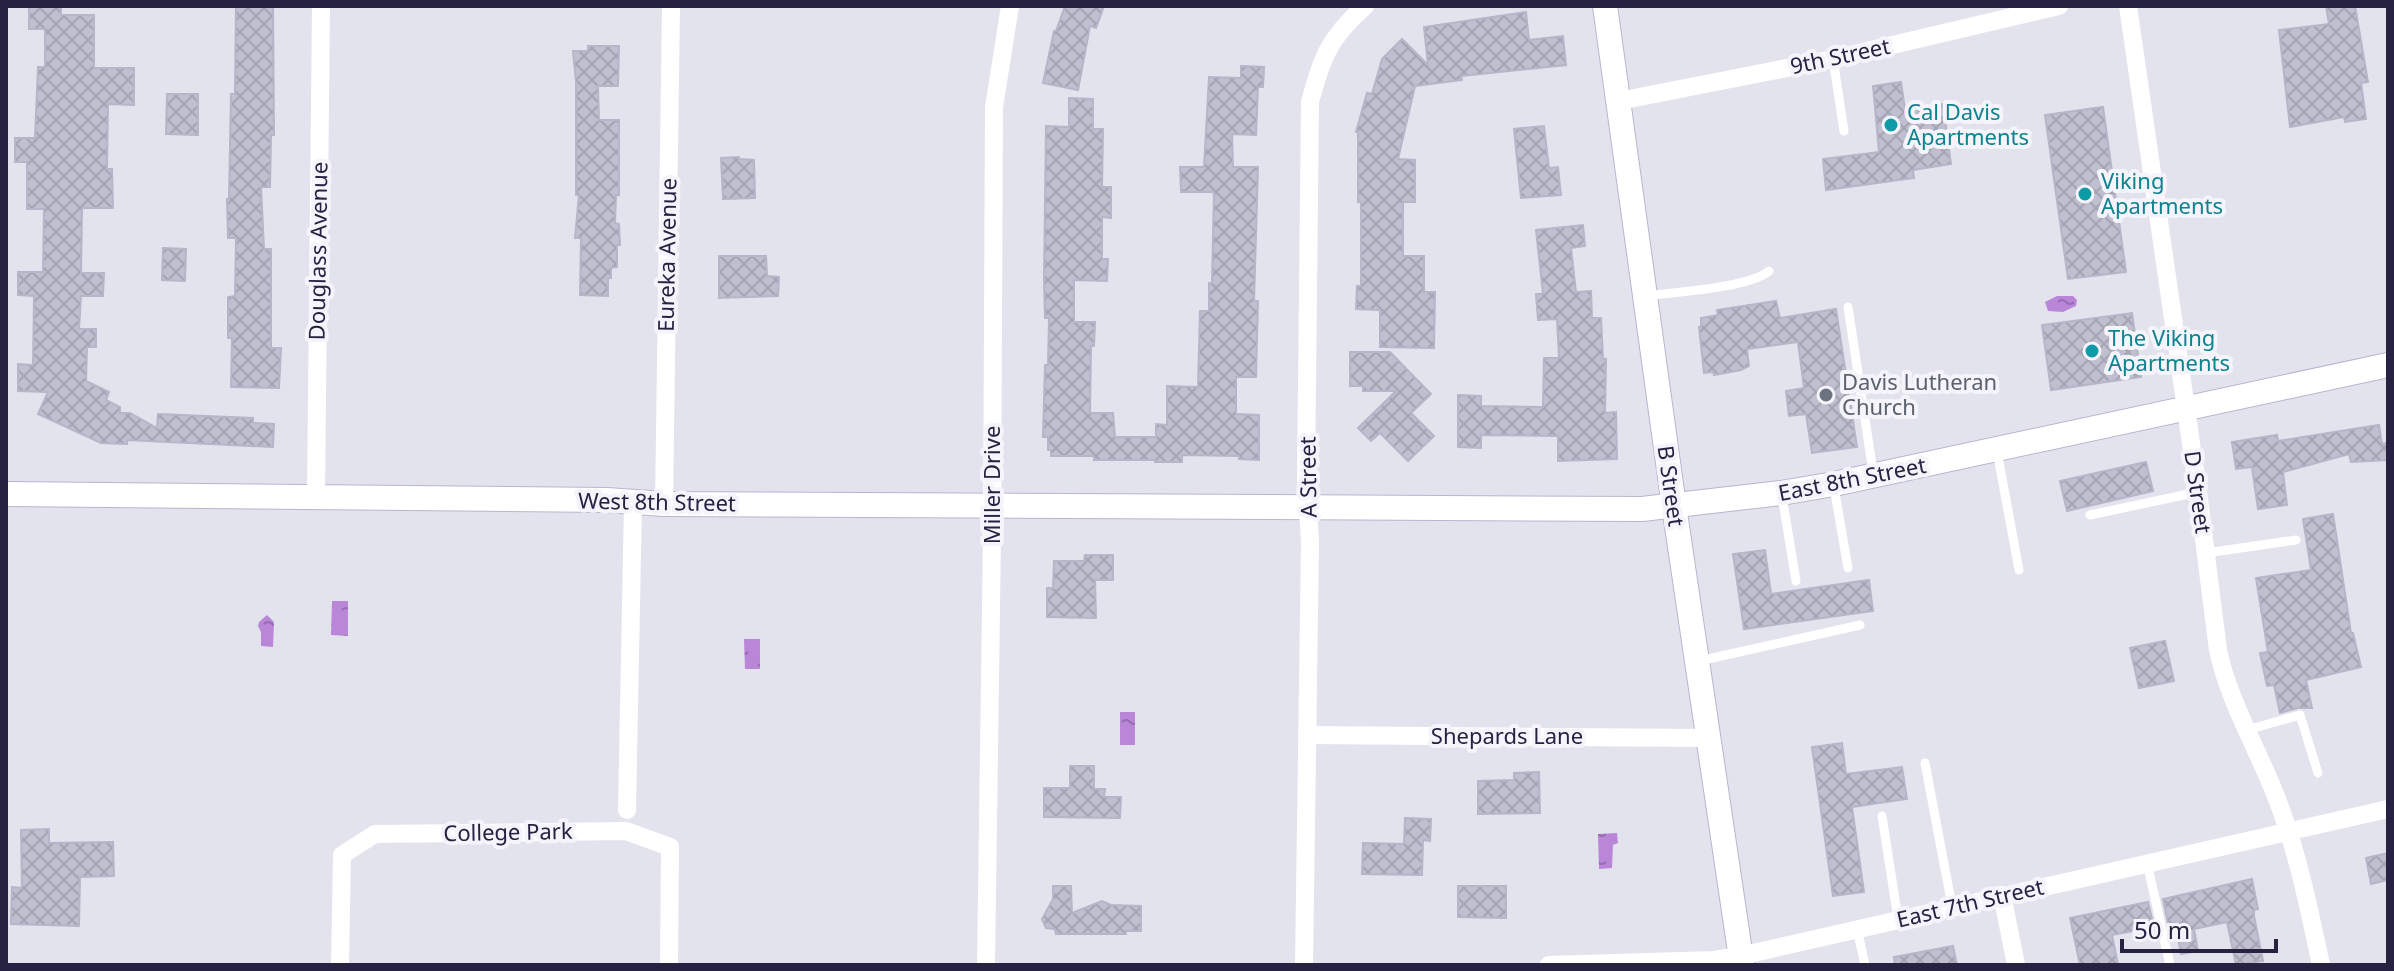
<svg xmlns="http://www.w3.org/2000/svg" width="2394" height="971" viewBox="0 0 2394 971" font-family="'Noto Sans',sans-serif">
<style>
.water{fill:url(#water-ripples)}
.building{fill:url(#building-cross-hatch);stroke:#b6b5c9;stroke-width:2}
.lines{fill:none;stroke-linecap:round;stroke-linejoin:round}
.secondary-casing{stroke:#b8b5cf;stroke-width:26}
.lane{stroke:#fff;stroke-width:9}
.street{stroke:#fff;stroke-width:18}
.secondary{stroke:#fff;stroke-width:24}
.culture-dot{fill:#0f9aa8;stroke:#f4f4fa;stroke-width:3}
.worship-dot{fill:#6b7280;stroke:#f4f4fa;stroke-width:3}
.labels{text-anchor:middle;stroke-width:8;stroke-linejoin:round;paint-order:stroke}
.street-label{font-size:22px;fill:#272142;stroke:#f4f4fa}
.culture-label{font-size:22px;fill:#0d838f;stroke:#f4f4fa;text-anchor:start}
.worship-label{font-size:22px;fill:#5b616d;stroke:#f4f4fa;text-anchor:start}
</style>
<defs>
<pattern id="water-ripples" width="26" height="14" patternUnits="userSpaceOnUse" patternTransform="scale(2)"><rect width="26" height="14" fill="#b986d8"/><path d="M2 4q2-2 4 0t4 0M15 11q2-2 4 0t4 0" fill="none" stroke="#966db1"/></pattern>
<pattern id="building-cross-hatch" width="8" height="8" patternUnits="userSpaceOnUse" patternTransform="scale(2)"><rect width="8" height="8" fill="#bfbfcf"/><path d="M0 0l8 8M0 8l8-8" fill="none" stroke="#a4a4b3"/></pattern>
</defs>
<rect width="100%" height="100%" fill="#e3e3ee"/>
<g class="water">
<polygon points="2057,296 2073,296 2077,300 2076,306 2063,312 2048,311 2045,302"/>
<polygon points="332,601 348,601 348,636 331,635"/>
<polygon points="267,615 274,622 273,647 261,646 261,632 258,626 259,622"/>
<polygon points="744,639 760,639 760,669 745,669"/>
<rect x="1120" y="712" width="15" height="33"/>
<polygon points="1617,833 1618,843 1613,845 1612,868 1599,869 1598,834"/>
</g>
<g class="building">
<polygon points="29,6 61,6 61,15 94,15 94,68 134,68 134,105 108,104 107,169 112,169 113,208 82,208 81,273 104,273 103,296 81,296 79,329 96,329 96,347 87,347 86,381 109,392 106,400 120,407 120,413 130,413 157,428 158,414 253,418 253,423 274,424 273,447 127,440 127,444 101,443 38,414 48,392 18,391 18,364 33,365 34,296 18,295 18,272 43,272 44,209 27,209 27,162 15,162 15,138 35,138 38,67 45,67 45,29 29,29"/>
<polygon points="236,6 273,6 274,135 271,135 270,187 261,187 264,249 271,249 271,348 281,348 279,388 231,387 232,338 228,338 228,297 235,296 236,238 228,238 227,199 229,199 231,94 235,94"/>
<polygon points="1065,6 1104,6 1096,28 1090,26 1078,90 1043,83 1054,31 1056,31"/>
<polygon points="2326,6 2355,6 2368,82 2361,83 2366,119 2345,122 2344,117 2290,127 2279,30 2329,24"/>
<polygon points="1526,12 1529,40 1563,36 1566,65 1461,76 1462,80 1415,86 1398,159 1415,160 1415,202 1403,202 1403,256 1424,256 1424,292 1435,292 1434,348 1380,347 1380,310 1356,309 1357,286 1361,286 1361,202 1358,202 1358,132 1356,132 1367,93 1372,94 1382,59 1402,39 1428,65 1424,27"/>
<polygon points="588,46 619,46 618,86 598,86 599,120 619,120 619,195 616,195 615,223 619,224 620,245 617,245 617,267 611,268 611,278 608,278 608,296 580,295 581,238 575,238 579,195 576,195 576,82 573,51 588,51"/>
<polygon points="1241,66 1264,67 1263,87 1258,87 1256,135 1232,134 1233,167 1258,167 1254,301 1258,301 1256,377 1236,377 1236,414 1259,415 1259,460 1239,459 1239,456 1182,455 1182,462 1155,462 1155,460 1094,460 1094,456 1051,456 1051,450 1048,450 1048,437 1043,437 1045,365 1048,365 1049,318 1045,318 1044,280 1046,126 1069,127 1069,98 1093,99 1093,129 1103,129 1102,187 1111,187 1111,218 1102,217 1102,259 1108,259 1107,281 1074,280 1074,322 1095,322 1094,346 1091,346 1090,413 1113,413 1115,437 1156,437 1156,424 1167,425 1167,386 1198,387 1200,311 1209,311 1209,283 1212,283 1214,192 1181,192 1180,167 1204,167 1209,77 1241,78"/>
<polygon points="1901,82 1905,110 1943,104 1951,164 1913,170 1914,178 1826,190 1823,159 1879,152 1873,86"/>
<polygon points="167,94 198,94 198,135 166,134"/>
<polygon points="2103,107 2126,272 2068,279 2045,115"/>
<polygon points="1544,126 1549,168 1558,167 1561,195 1521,198 1514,129"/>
<polygon points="739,157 739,159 754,160 755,198 723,199 721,158"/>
<polygon points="1583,225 1585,246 1571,248 1576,292 1591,291 1592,318 1601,318 1603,359 1606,359 1605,413 1616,412 1617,459 1558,461 1558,436 1481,435 1481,448 1458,447 1458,395 1481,396 1481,406 1543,407 1544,358 1559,358 1557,319 1538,320 1536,294 1543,294 1536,230"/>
<polygon points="163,248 186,249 185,281 162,280"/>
<polygon points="719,256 766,256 767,276 779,277 778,296 719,298"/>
<polygon points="1776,301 1780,318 1836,309 1857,447 1812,453 1806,414 1789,416 1786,391 1804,388 1798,342 1747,349 1749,366 1741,370 1714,375 1713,372 1704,373 1699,327 1701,327 1701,318 1718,315 1717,310"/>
<polygon points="2132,313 2141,377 2051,390 2042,325"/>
<polygon points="1350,352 1390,352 1431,394 1411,413 1434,436 1408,461 1380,433 1371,441 1358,428 1396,391 1363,391 1363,386 1350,386"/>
<polygon points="2379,425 2382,444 2388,443 2388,460 2351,462 2349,454 2283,472 2287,505 2258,509 2252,467 2236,469 2232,442 2277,435 2278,441"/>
<polygon points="2146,462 2153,491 2067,511 2060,481"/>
<polygon points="2333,514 2351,633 2353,633 2361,667 2306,680 2312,708 2298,708 2280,713 2274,685 2267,686 2260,653 2268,652 2256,578 2311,570 2303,519"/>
<polygon points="1765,550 1771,594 1869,580 1873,611 1744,629 1733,554"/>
<polygon points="1085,555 1113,555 1113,580 1095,580 1096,618 1047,617 1047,588 1053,588 1054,561 1084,561"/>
<polygon points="2165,641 2174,681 2139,688 2130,648"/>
<polygon points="1842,743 1846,774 1902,767 1907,799 1852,807 1864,892 1833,896 1812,747"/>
<polygon points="1070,766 1094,766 1094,789 1105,789 1104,797 1121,797 1120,818 1044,817 1044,788 1070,788"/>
<polygon points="1539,772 1540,813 1478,814 1478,781 1514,780 1514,773"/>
<polygon points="1405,818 1431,819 1430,841 1423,840 1422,875 1362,874 1363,843 1404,844"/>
<polygon points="49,829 49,843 113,842 114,876 80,877 79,926 11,924 12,887 22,888 21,830"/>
<polygon points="2388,853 2388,880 2371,884 2366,858"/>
<polygon points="2252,879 2258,909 2254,910 2254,916 2263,961 2236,965 2227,922 2194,929 2198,951 2181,954 2175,922 2168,924 2163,899"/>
<polygon points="1053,886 1071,886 1072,913 1102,901 1111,905 1141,906 1141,931 1125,931 1126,934 1056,934 1055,929 1046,928 1042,919 1053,899"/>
<polygon points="1458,886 1506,886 1506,918 1458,917"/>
<polygon points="2148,902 2154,927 2112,935 2118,965 2080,965 2070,918"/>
<polygon points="1953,946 1957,965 1895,965 1894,957"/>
</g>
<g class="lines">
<g class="secondary-casing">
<g id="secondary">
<polyline points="1605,6 1674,506 1742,965"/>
<polyline points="6,494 607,500 664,504 1642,509 1781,493 1834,484 2388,365"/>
</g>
</g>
<g class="lane">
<polyline points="1833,59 1844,131"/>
<path d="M1646 296C1674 292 1749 288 1769 271"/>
<polyline points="1848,307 1873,472"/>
<polyline points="1997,451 2019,570"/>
<polyline points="1834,487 1848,568"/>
<polyline points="1782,496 1796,581"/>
<polyline points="2090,515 2198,492"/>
<polyline points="2206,553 2296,540"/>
<polyline points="1699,661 1860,625"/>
<polyline points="2247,730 2300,715 2318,773"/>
<polyline points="1925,763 1952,906"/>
<polyline points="1882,816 1898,919"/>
<polyline points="2147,863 2170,965"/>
<polyline points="1857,929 1865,965"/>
</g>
<g class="street">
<path d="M2128 6 2198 492 2218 650C2229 702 2258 749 2277 799 2298 853 2309 909 2321 965"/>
<polyline points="1619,101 1833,59 2059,6"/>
<polyline points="316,496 321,6"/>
<polyline points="664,504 671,6"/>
<polyline points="1307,735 1707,738"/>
<polyline points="627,810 633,503"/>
<polyline points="2002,895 2016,965"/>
<polyline points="340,965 342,855 375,834 626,831 670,847 669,965"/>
<polyline points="986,965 992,537 994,107 1010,6"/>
<path d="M1304 965 1310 542 1306 478 1310 102C1322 57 1329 38 1365 6"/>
<polyline points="1549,965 1714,960 1740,956 2388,809"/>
</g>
<use href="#secondary" class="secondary"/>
</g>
<g class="culture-dot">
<circle cx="1891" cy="125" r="8"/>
<circle cx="2085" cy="194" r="8"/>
<circle cx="2092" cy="351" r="8"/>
</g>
<circle class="worship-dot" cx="1826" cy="395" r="8"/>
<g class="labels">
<g class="street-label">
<text transform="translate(1840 56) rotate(-12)" y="8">9th Street</text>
<text transform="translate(318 251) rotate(-89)" y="8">Douglass Avenue</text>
<text transform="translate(667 255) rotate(-89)" y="8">Eureka Avenue</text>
<text transform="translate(1308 477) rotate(-91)" y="8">A Street</text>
<text transform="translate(1852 479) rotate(-11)" y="8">East 8th Street</text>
<text transform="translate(992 485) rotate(-90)" y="8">Miller Drive</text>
<text transform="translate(1671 486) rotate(82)" y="8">B Street</text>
<text transform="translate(2198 492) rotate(82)" y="8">D Street</text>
<text transform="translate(657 502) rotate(1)" y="8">West 8th Street</text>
<text x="1507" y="744">Shepards Lane</text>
<text transform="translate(508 832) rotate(-1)" y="8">College Park</text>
<text transform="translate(1970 903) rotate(-13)" y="8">East 7th Street</text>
</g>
<g class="culture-label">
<text x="1907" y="120">Cal Davis<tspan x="1907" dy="25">Apartments</tspan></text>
<text x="2101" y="189">Viking<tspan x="2101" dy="25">Apartments</tspan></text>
<text x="2108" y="346">The Viking<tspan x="2108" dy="25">Apartments</tspan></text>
</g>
<g class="worship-label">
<text x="1842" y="390">Davis Lutheran<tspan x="1842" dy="25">Church</tspan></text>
</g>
</g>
<rect width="2394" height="971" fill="none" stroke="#272142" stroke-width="16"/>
<path d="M2122 939v12h154v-12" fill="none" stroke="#272142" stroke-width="4"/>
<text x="2134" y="939" font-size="24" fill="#272142" stroke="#f4f4fa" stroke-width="6" paint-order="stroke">50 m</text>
</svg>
